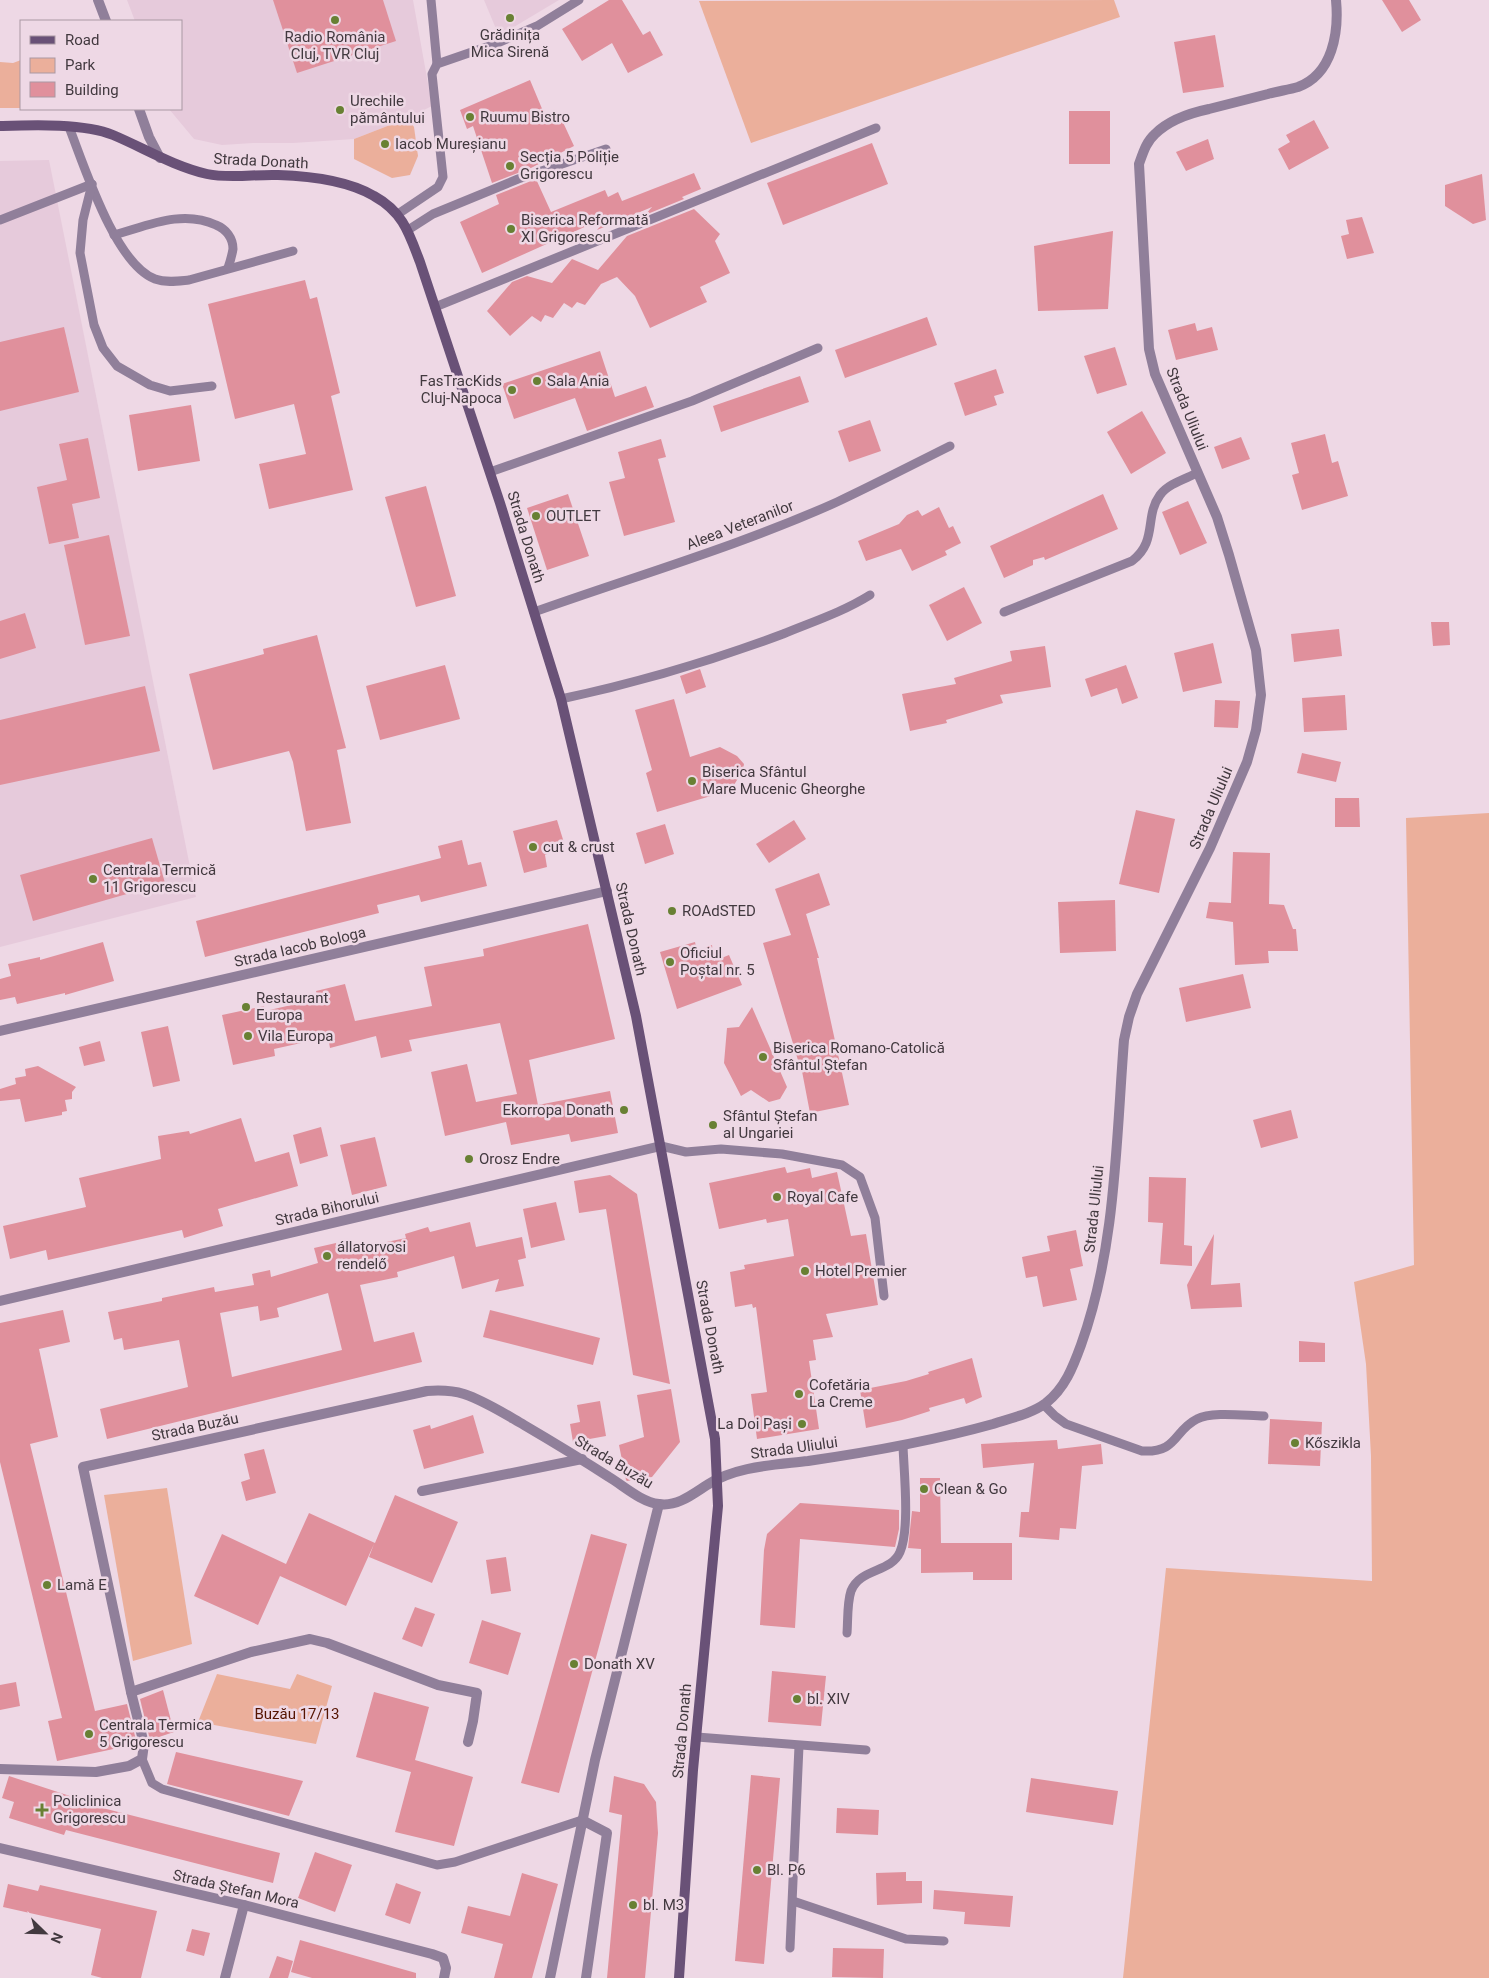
<svg xmlns="http://www.w3.org/2000/svg" width="1489" height="1978" viewBox="0 0 1489 1978" font-family="Roboto,sans-serif">
<style>
.built{fill:#e6cadb}
.green{fill:#ebaf9b}
.building{fill:#e0909c;fill-rule:evenodd}
.lines{fill:none;stroke-linecap:round;stroke-linejoin:round}
.service{stroke:#907f9a;stroke-width:9}
.minor{stroke:#907f9a;stroke-width:10}
.secondary{stroke:#695177;stroke-width:10}
.poi-dot{fill:#688033;stroke:#eed8e5;stroke-width:2}
.labels{text-anchor:middle;stroke-width:5;stroke-linejoin:round;paint-order:stroke}
.poi-label{font-size:15px;fill:#42393f;stroke:#eed8e5;text-anchor:start}
.street-label{font-size:15px;fill:#42393f;stroke:#eed8e5}
.park-label{font-size:15px;fill:#551300;stroke:#eed8e5}
</style>
<rect width="100%" height="100%" fill="#eed8e5"/>
<g class="built">
<polygon points="127,0 413,0 432,106 408,118 354,139 293,143 253,143 222,145 194,139 169,109 181,109 181,21 135,21"/>
<polygon points="484,0 559,0 499,36"/>
<polygon points="49,160 196,897 0,947 0,161"/>
</g>
<g class="green">
<polygon points="1114,0 1120,17 751,143 699,1"/>
<polygon points="21,60 21,108 0,108 0,62 13,63"/>
<polygon points="408,118 414,127 418,156 410,175 392,178 354,159 354,139"/>
<polygon points="1489,813 1489,1978 1123,1978 1166,1568 1372,1581 1371,1456 1366,1364 1354,1282 1414,1265 1406,818"/>
<polygon points="167,1488 192,1644 133,1661 104,1495"/>
<polygon points="217,1674 290,1689 297,1674 332,1686 316,1744 198,1722"/>
</g>
<g class="building">
<polygon points="273,0 383,0 396,41 297,73"/>
<polygon points="609,0 622,0 643,35 650,31 663,55 628,73 612,43 582,61 562,29"/>
<polygon points="1382,0 1409,0 1421,20 1402,32"/>
<polygon points="1215,35 1224,87 1183,93 1174,42"/>
<polygon points="530,80 548,123 561,118 574,146 531,168 492,183 473,126 467,129 460,110"/>
<rect x="1069" y="111" width="41" height="53"/>
<polygon points="1314,120 1329,148 1289,170 1278,149 1290,142 1286,135"/>
<polygon points="1208,139 1214,159 1186,171 1176,152"/>
<polygon points="872,143 888,184 783,225 767,183"/>
<polygon points="694,173 701,189 682,197 684,199 645,215 652,207 597,230 609,216 482,273 460,222 499,204 496,195 536,179 551,212 605,190 608,197 618,192 622,201"/>
<polygon points="1482,174 1486,220 1473,224 1445,206 1445,185"/>
<polygon points="694,209 720,234 715,241 730,273 700,287 707,302 650,328 635,296 617,277 601,284 585,305 577,302 572,308 564,303 553,318 545,315 541,322 532,316 510,336 487,311 512,282 527,276 552,283 572,259 598,270 627,236"/>
<polygon points="1362,217 1374,253 1347,259 1341,236 1349,234 1346,220"/>
<polygon points="1113,231 1108,309 1038,311 1034,246"/>
<polygon points="305,280 310,299 317,297 340,393 331,396 353,490 269,509 259,464 306,454 294,404 235,419 208,304"/>
<polygon points="927,317 937,345 845,378 835,350"/>
<polygon points="1195,323 1197,331 1212,327 1218,350 1176,360 1168,330"/>
<polygon points="64,327 79,392 0,411 0,342"/>
<polygon points="1115,347 1127,385 1097,394 1084,356"/>
<polygon points="600,351 615,397 646,386 654,407 587,431 575,398 514,419 502,384"/>
<polygon points="996,369 1004,393 994,396 997,405 965,416 954,383"/>
<polygon points="800,376 809,402 721,432 713,406"/>
<polygon points="191,405 200,461 138,471 129,415"/>
<polygon points="1142,411 1166,453 1131,474 1107,432"/>
<polygon points="870,420 881,451 849,462 838,431"/>
<polygon points="1325,434 1332,463 1338,461 1348,496 1302,510 1292,475 1299,473 1291,443"/>
<polygon points="1241,437 1250,459 1222,469 1214,447"/>
<polygon points="88,438 100,498 72,504 79,538 49,544 37,487 67,480 59,444"/>
<polygon points="661,439 666,457 658,459 675,522 624,536 609,482 625,478 618,452"/>
<polygon points="426,486 456,596 416,607 385,497"/>
<polygon points="568,494 589,556 547,570 527,508"/>
<polygon points="1103,494 1118,529 1045,560 1044,557 1033,560 1033,565 1004,578 990,546"/>
<polygon points="1188,501 1207,543 1180,555 1162,512"/>
<polygon points="939,507 949,528 953,526 961,543 945,551 947,555 912,571 901,549 866,561 858,541 899,524 907,515 918,510 922,516"/>
<polygon points="109,535 130,636 85,645 64,545"/>
<polygon points="964,587 982,623 947,641 929,605"/>
<polygon points="25,613 36,648 0,659 0,621"/>
<polygon points="1431,622 1449,622 1450,645 1433,646"/>
<polygon points="1339,629 1342,656 1294,662 1291,634"/>
<polygon points="317,635 346,748 337,750 351,823 306,831 293,762 289,751 213,770 189,674 264,654 263,649"/>
<polygon points="1213,643 1222,683 1183,692 1174,653"/>
<polygon points="1045,646 1051,687 1000,695 1003,703 946,720 947,723 910,731 902,694 956,684 954,678 1012,661 1010,651"/>
<polygon points="445,665 460,719 380,740 366,686"/>
<polygon points="1126,665 1138,698 1122,704 1117,688 1091,697 1085,679"/>
<polygon points="700,669 706,687 686,694 680,676"/>
<polygon points="145,686 160,751 0,785 0,720"/>
<polygon points="1345,695 1347,730 1304,732 1302,698"/>
<polygon points="674,699 690,757 720,747 737,756 744,764 743,770 731,790 657,812 646,773 652,770 635,710"/>
<polygon points="1215,700 1240,701 1238,728 1214,727"/>
<polygon points="1302,753 1341,762 1336,782 1297,773"/>
<polygon points="1335,798 1359,798 1360,827 1335,827"/>
<polygon points="1136,810 1175,819 1159,893 1119,884"/>
<polygon points="557,820 565,846 545,855 547,867 524,873 513,831"/>
<polygon points="794,820 806,839 769,863 756,844"/>
<polygon points="665,824 674,854 645,864 636,833"/>
<polygon points="152,838 165,883 33,921 20,875"/>
<polygon points="462,840 468,865 481,862 487,886 421,902 419,895 377,905 379,913 205,957 196,921 441,858 438,846"/>
<polygon points="1233,852 1270,853 1269,904 1284,905 1293,929 1296,929 1298,951 1268,951 1269,963 1235,965 1233,922 1206,918 1209,902 1231,903"/>
<polygon points="819,873 830,905 806,914 819,958 817,958 849,1105 810,1113 801,1066 800,1067 763,943 791,935 775,889"/>
<polygon points="1115,900 1116,951 1060,953 1058,902"/>
<polygon points="588,924 615,1039 529,1060 538,1105 610,1091 618,1133 571,1142 569,1134 511,1145 506,1122 445,1136 431,1072 467,1064 476,1102 517,1094 500,1023 409,1040 412,1051 381,1058 376,1036 330,1048 328,1037 274,1049 275,1056 233,1065 222,1015 264,1006 265,1011 318,999 316,991 345,984 355,1021 432,1006 424,967 484,956 483,949"/>
<polygon points="103,942 114,981 65,995 65,993 17,1004 15,997 0,1000 0,979 11,976 8,964 40,957 40,960"/>
<polygon points="695,942 697,951 712,945 714,961 729,955 742,985 677,1009 660,952"/>
<polygon points="1243,974 1251,1008 1186,1022 1179,988"/>
<polygon points="752,1007 787,1087 780,1099 769,1102 751,1090 741,1096 724,1063 727,1028 739,1027"/>
<polygon points="168,1026 180,1081 153,1087 141,1032"/>
<polygon points="100,1041 105,1061 84,1066 79,1047"/>
<polygon points="38,1066 76,1087 72,1092 72,1099 65,1100 67,1111 62,1112 62,1115 25,1122 20,1099 0,1101 0,1089 16,1084 15,1078 26,1076 25,1069"/>
<polygon points="1291,1110 1298,1138 1261,1148 1253,1120"/>
<polygon points="241,1118 255,1162 289,1152 298,1186 218,1209 223,1226 184,1238 182,1230 48,1260 46,1250 10,1259 3,1226 86,1207 79,1178 161,1159 158,1136 189,1131 190,1134"/>
<polygon points="321,1127 328,1156 300,1164 293,1135"/>
<polygon points="375,1137 387,1186 352,1195 340,1145"/>
<polygon points="785,1167 787,1173 810,1168 812,1178 837,1172 851,1236 866,1234 878,1305 826,1314 833,1337 813,1340 816,1360 809,1361 819,1429 757,1439 751,1394 767,1392 756,1307 753,1308 752,1304 735,1307 730,1272 745,1269 744,1265 794,1256 788,1219 767,1223 766,1219 719,1229 709,1183"/>
<polygon points="610,1175 637,1194 670,1384 633,1375 606,1209 579,1213 574,1181"/>
<polygon points="1149,1177 1186,1178 1184,1245 1192,1246 1192,1266 1160,1264 1163,1223 1148,1222"/>
<polygon points="556,1202 565,1240 531,1248 523,1209"/>
<path d="M470 1222 476 1247 522 1237 526 1258 518 1260 524 1286 495 1292 499 1279 462 1289 454 1256 397 1272 398 1277 360 1285 374 1342 414 1332 422 1362 107 1439 100 1409 188 1387 179 1340 124 1350 122 1338 114 1340 108 1312 162 1301V1298L214 1287 215 1292 254 1285 252 1274 270 1270 271 1277 318 1263 314 1248 336 1243 338 1252 406 1238 405 1234 428 1227 430 1232ZM328 1293 342 1350 232 1377 220 1313 258 1306 260 1321 279 1317 277 1308Z"/>
<polygon points="1076,1230 1083,1266 1070,1269 1077,1300 1043,1307 1037,1276 1026,1278 1022,1257 1050,1251 1047,1236"/>
<polygon points="1214,1234 1211,1285 1240,1283 1242,1307 1191,1309 1187,1285"/>
<polygon points="63,1310 70,1342 39,1349 58,1437 30,1444 95,1711 127,1704 137,1744 57,1761 48,1721 62,1718 0,1462 0,1323"/>
<polygon points="490,1310 600,1338 593,1365 483,1337"/>
<polygon points="1299,1341 1325,1343 1325,1362 1299,1362"/>
<polygon points="972,1358 982,1397 966,1404 964,1398 929,1408 930,1411 902,1420 866,1428 860,1390 906,1381 929,1374 928,1372"/>
<polygon points="671,1389 680,1442 652,1477 627,1481 626,1480 619,1445 644,1437 637,1395"/>
<polygon points="600,1401 606,1436 573,1442 570,1424 580,1422 577,1405"/>
<polygon points="473,1415 484,1453 424,1469 413,1430 430,1425 431,1429"/>
<polygon points="1270,1419 1322,1422 1320,1466 1268,1464"/>
<polygon points="1057,1440 1058,1449 1101,1444 1103,1464 1082,1466 1076,1529 1060,1528 1059,1540 1019,1537 1021,1512 1029,1512 1034,1463 983,1468 981,1444"/>
<polygon points="264,1449 276,1493 246,1501 241,1482 250,1479 244,1454"/>
<polygon points="920,1478 940,1478 941,1543 1012,1543 1012,1580 973,1580 973,1572 921,1573 921,1549 908,1548 912,1511 920,1512"/>
<polygon points="395,1495 458,1522 432,1583 369,1557 374,1544 346,1606 280,1576 258,1625 194,1596 222,1534 286,1564 309,1513 375,1543"/>
<polygon points="800,1503 899,1510 899,1529 895,1547 800,1539 795,1628 760,1625 764,1550 767,1534"/>
<polygon points="591,1534 627,1544 559,1793 521,1783"/>
<polygon points="506,1557 511,1591 491,1594 486,1560"/>
<polygon points="415,1607 435,1614 422,1647 402,1639"/>
<polygon points="482,1620 521,1633 508,1675 469,1663"/>
<polygon points="772,1671 826,1676 821,1726 768,1722"/>
<polygon points="16,1682 20,1706 0,1710 0,1685"/>
<polygon points="163,1690 174,1732 150,1740 140,1699"/>
<polygon points="374,1692 429,1707 415,1760 473,1777 454,1846 395,1832 411,1772 356,1757"/>
<polygon points="176,1752 303,1781 289,1816 167,1784"/>
<polygon points="751,1775 780,1778 764,1964 735,1961"/>
<polygon points="9,1776 76,1798 75,1801 280,1853 273,1883 66,1830 64,1835 9,1818 14,1802 2,1798"/>
<polygon points="614,1776 644,1784 656,1802 658,1833 645,1978 607,1978 622,1815 609,1812"/>
<polygon points="1031,1778 1118,1791 1113,1825 1026,1812"/>
<polygon points="837,1808 879,1810 878,1835 836,1833"/>
<polygon points="315,1852 352,1865 335,1912 298,1898"/>
<polygon points="906,1872 906,1881 922,1881 922,1903 877,1905 876,1873"/>
<polygon points="522,1873 558,1884 532,1978 494,1978 503,1944 461,1933 468,1906 510,1916"/>
<polygon points="396,1883 421,1892 410,1924 385,1915"/>
<polygon points="8,1884 38,1891 40,1885 157,1911 141,1978 102,1978 91,1975 101,1929 3,1907"/>
<polygon points="934,1890 1013,1896 1010,1927 964,1924 965,1912 933,1909"/>
<polygon points="192,1929 210,1933 204,1956 186,1951"/>
<polygon points="300,1940 416,1973 416,1978 312,1978 291,1972"/>
<polygon points="833,1948 884,1949 883,1978 832,1977"/>
<polygon points="277,1956 293,1961 288,1978 269,1978"/>
</g>
<g class="lines">
<g class="service">
<polyline points="431,0 437,64"/>
<path d="M69 127C84 165 115 264 155 279 166 283 178 281 189 280L293 251"/>
<polyline points="92,184 83,220 80,253 94,325 103,348 117,366 150,385 170,391 212,386"/>
<polyline points="398,214 438,187 443,177 432,74 437,64 495,44 537,26 579,0"/>
<polyline points="0,220 92,184"/>
<polyline points="408,230 433,214 518,179 606,149"/>
<path d="M114 235C147 226 182 209 216 225 226 229 233 238 233 249 232 255 230 262 228 268"/>
<polyline points="435,307 876,128"/>
<polyline points="490,472 692,401 818,348"/>
<path d="M534 612C635 576 739 546 837 502 875 484 912 465 950 446"/>
<path d="M1004 612 1132 561C1158 541 1144 517 1160 495 1168 484 1185 479 1197 473"/>
<path d="M561 699C636 683 711 661 783 634 812 622 843 612 870 595"/>
<polyline points="661,1146 686,1152 721,1149 782,1154 842,1165 860,1177 875,1218 884,1296"/>
<path d="M1044 1405 1055 1416 1066 1424 1142 1451C1178 1453 1173 1431 1197 1419 1212 1411 1247 1416 1264 1416"/>
<path d="M847 1633C848 1620 847 1603 851 1591 860 1568 891 1573 900 1552 910 1529 904 1473 903 1446"/>
<polyline points="697,1737 866,1750"/>
<polyline points="142,1759 152,1783 162,1789 437,1865 455,1862 582,1820"/>
<polyline points="793,1901 906,1939 944,1941"/>
<polyline points="790,1948 799,1746"/>
</g>
<g class="minor">
<polyline points="98,0 106,21"/>
<polyline points="139,109 149,137 160,158"/>
<polyline points="0,1031 607,891"/>
<polyline points="0,1301 661,1146"/>
<polyline points="422,1491 582,1459"/>
<polyline points="131,1692 251,1652 310,1639 327,1643 438,1685 477,1693 473,1721 468,1742"/>
<path d="M0 1769 96 1772 129 1766 142 1759 144 1744 131 1692 83 1467 427 1391C440 1390 451 1390 464 1394 485 1401 505 1414 524 1425 553 1442 581 1459 609 1477 624 1486 641 1502 659 1504 677 1507 693 1494 707 1485 735 1466 775 1465 808 1461 870 1452 932 1441 993 1424 1011 1418 1031 1414 1046 1403 1065 1388 1073 1367 1081 1345 1116 1248 1116 1142 1124 1040L1129 1017 1137 994 1210 848 1247 762 1256 730 1261 695 1256 650 1229 555 1217 517 1155 374 1149 349 1139 164C1143 153 1146 142 1155 134 1169 120 1190 113 1209 109 1229 104 1248 99 1268 94 1278 91 1288 90 1298 87 1333 74 1339 32 1336 0"/>
<polyline points="582,1820 607,1833 586,1978"/>
<polyline points="0,1848 244,1905 432,1954 443,1958 446,1968 444,1978"/>
<polyline points="225,1978 244,1905"/>
<polyline points="550,1978 595,1760 659,1504"/>
</g>
<path class="secondary" d="M0 126C32 125 84 123 113 135 144 148 173 166 207 174 230 179 255 174 278 175 309 176 347 180 374 196 403 212 409 233 420 262L500 503 561 699 636 1016 715 1439 718 1506 693 1770 679 1978"/>
</g>
<g class="poi-dot">
<circle cx="510" cy="18" r="5"/>
<circle cx="335" cy="20" r="5"/>
<circle cx="340" cy="110" r="5"/>
<circle cx="470" cy="117" r="5"/>
<circle cx="385" cy="144" r="5"/>
<circle cx="510" cy="166" r="5"/>
<circle cx="511" cy="229" r="5"/>
<circle cx="537" cy="381" r="5"/>
<circle cx="512" cy="390" r="5"/>
<circle cx="536" cy="516" r="5"/>
<circle cx="692" cy="781" r="5"/>
<circle cx="533" cy="847" r="5"/>
<circle cx="93" cy="879" r="5"/>
<circle cx="672" cy="911" r="5"/>
<circle cx="670" cy="962" r="5"/>
<circle cx="246" cy="1007" r="5"/>
<circle cx="248" cy="1036" r="5"/>
<circle cx="763" cy="1057" r="5"/>
<circle cx="624" cy="1110" r="5"/>
<circle cx="713" cy="1125" r="5"/>
<circle cx="469" cy="1159" r="5"/>
<circle cx="777" cy="1197" r="5"/>
<circle cx="327" cy="1256" r="5"/>
<circle cx="805" cy="1271" r="5"/>
<circle cx="799" cy="1394" r="5"/>
<circle cx="802" cy="1424" r="5"/>
<circle cx="1295" cy="1443" r="5"/>
<circle cx="924" cy="1489" r="5"/>
<circle cx="47" cy="1585" r="5"/>
<circle cx="574" cy="1664" r="5"/>
<circle cx="797" cy="1699" r="5"/>
<circle cx="89" cy="1734" r="5"/>
<path d="M39.5 1802.5h5v5h5v5h-5v5h-5v-5h-5v-5h5z"/>
<circle cx="757" cy="1870" r="5"/>
<circle cx="633" cy="1905" r="5"/>
</g>
<g class="labels">
<g class="poi-label">
<text x="510" y="40" text-anchor="middle">Grădinița<tspan x="510" dy="17">Mica Sirenă</tspan></text>
<text x="335" y="42" text-anchor="middle">Radio România<tspan x="335" dy="17">Cluj, TVR Cluj</tspan></text>
<text x="350" y="106">Urechile<tspan x="350" dy="17">pământului</tspan></text>
<text x="480" y="122">Ruumu Bistro</text>
<text x="395" y="149">Iacob Mureșianu</text>
<text x="520" y="162">Secția 5 Poliție<tspan x="520" dy="17">Grigorescu</tspan></text>
<text x="521" y="225">Biserica Reformată<tspan x="521" dy="17">XI Grigorescu</tspan></text>
<text x="502" y="386" text-anchor="end">FasTracKids<tspan x="502" dy="17">Cluj-Napoca</tspan></text>
<text x="547" y="386">Sala Ania</text>
<text x="546" y="521">OUTLET</text>
<text x="702" y="777">Biserica Sfântul<tspan x="702" dy="17">Mare Mucenic Gheorghe</tspan></text>
<text x="543" y="852">cut &amp; crust</text>
<text x="103" y="875">Centrala Termică<tspan x="103" dy="17">11 Grigorescu</tspan></text>
<text x="682" y="916">ROAdSTED</text>
<text x="680" y="958">Oficiul<tspan x="680" dy="17">Poștal nr. 5</tspan></text>
<text x="256" y="1003">Restaurant<tspan x="256" dy="17">Europa</tspan></text>
<text x="258" y="1041">Vila Europa</text>
<text x="773" y="1053">Biserica Romano-Catolică<tspan x="773" dy="17">Sfântul Ștefan</tspan></text>
<text x="614" y="1115" text-anchor="end">Ekorropa Donath</text>
<text x="723" y="1121">Sfântul Ștefan<tspan x="723" dy="17">al Ungariei</tspan></text>
<text x="479" y="1164">Orosz Endre</text>
<text x="787" y="1202">Royal Cafe</text>
<text x="337" y="1252">állatorvosi<tspan x="337" dy="17">rendelő</tspan></text>
<text x="815" y="1276">Hotel Premier</text>
<text x="809" y="1390">Cofetăria<tspan x="809" dy="17">La Creme</tspan></text>
<text x="792" y="1429" text-anchor="end">La Doi Pași</text>
<text x="1305" y="1448">Kőszikla</text>
<text x="934" y="1494">Clean &amp; Go</text>
<text x="57" y="1590">Lamă E</text>
<text x="584" y="1669">Donath XV</text>
<text x="807" y="1704">bl. XIV</text>
<text x="99" y="1730">Centrala Termica<tspan x="99" dy="17">5 Grigorescu</tspan></text>
<text x="53" y="1806">Policlinica<tspan x="53" dy="17">Grigorescu</tspan></text>
<text x="767" y="1875">Bl. P6</text>
<text x="643" y="1910">bl. M3</text>
</g>
<g class="street-label">
<text transform="translate(261 161) rotate(3)" y="5">Strada Donath</text>
<text transform="translate(1187 409) rotate(68)" y="5">Strada Uliului</text>
<text transform="translate(740 525) rotate(-21)" y="5">Aleea Veteranilor</text>
<text transform="translate(526 537) rotate(73)" y="5">Strada Donath</text>
<text transform="translate(1211 808) rotate(-67)" y="5">Strada Uliului</text>
<text transform="translate(631 929) rotate(77)" y="5">Strada Donath</text>
<text transform="translate(300 947) rotate(-13)" y="5">Strada Iacob Bologa</text>
<text transform="translate(327 1209) rotate(-13)" y="5">Strada Bihorului</text>
<text transform="translate(1094 1209) rotate(-84)" y="5">Strada Uliului</text>
<text transform="translate(710 1327) rotate(79)" y="5">Strada Donath</text>
<text transform="translate(195 1427) rotate(-12)" y="5">Strada Buzău</text>
<text transform="translate(794 1448) rotate(-8)" y="5">Strada Uliului</text>
<text transform="translate(614 1462) rotate(31)" y="5">Strada Buzău</text>
<text transform="translate(682 1731) rotate(-85)" y="5">Strada Donath</text>
<text transform="translate(236 1889) rotate(13)" y="5">Strada Ștefan Mora</text>
</g>
<g class="park-label">
<text x="297" y="1719">Buzău 17/13</text>
</g>
</g>
<rect x="20" y="20" width="162" height="90" fill="#eed8e5" stroke="#a998a3"/>
<rect x="30" y="36" width="25" height="8" fill="#695177" stroke="#a998a3"/>
<text x="65" y="45" font-size="15" fill="#42393f">Road</text>
<rect x="30" y="58" width="25" height="15" fill="#ebaf9b" stroke="#a998a3"/>
<text x="65" y="70" font-size="15" fill="#42393f">Park</text>
<rect x="30" y="82" width="25" height="15" fill="#e0909c" stroke="#a998a3"/>
<text x="65" y="95" font-size="15" fill="#42393f">Building</text>
<g transform="translate(45 1933) rotate(113)" stroke="#eed8e5" stroke-width="4" paint-order="stroke">
<path d="M0-4L9 19L0 12L-9 19Z" fill="#42393f"/>
<text y="-8" font-size="14" font-weight="bold" text-anchor="middle" fill="#42393f">N</text>
</g>
</svg>
